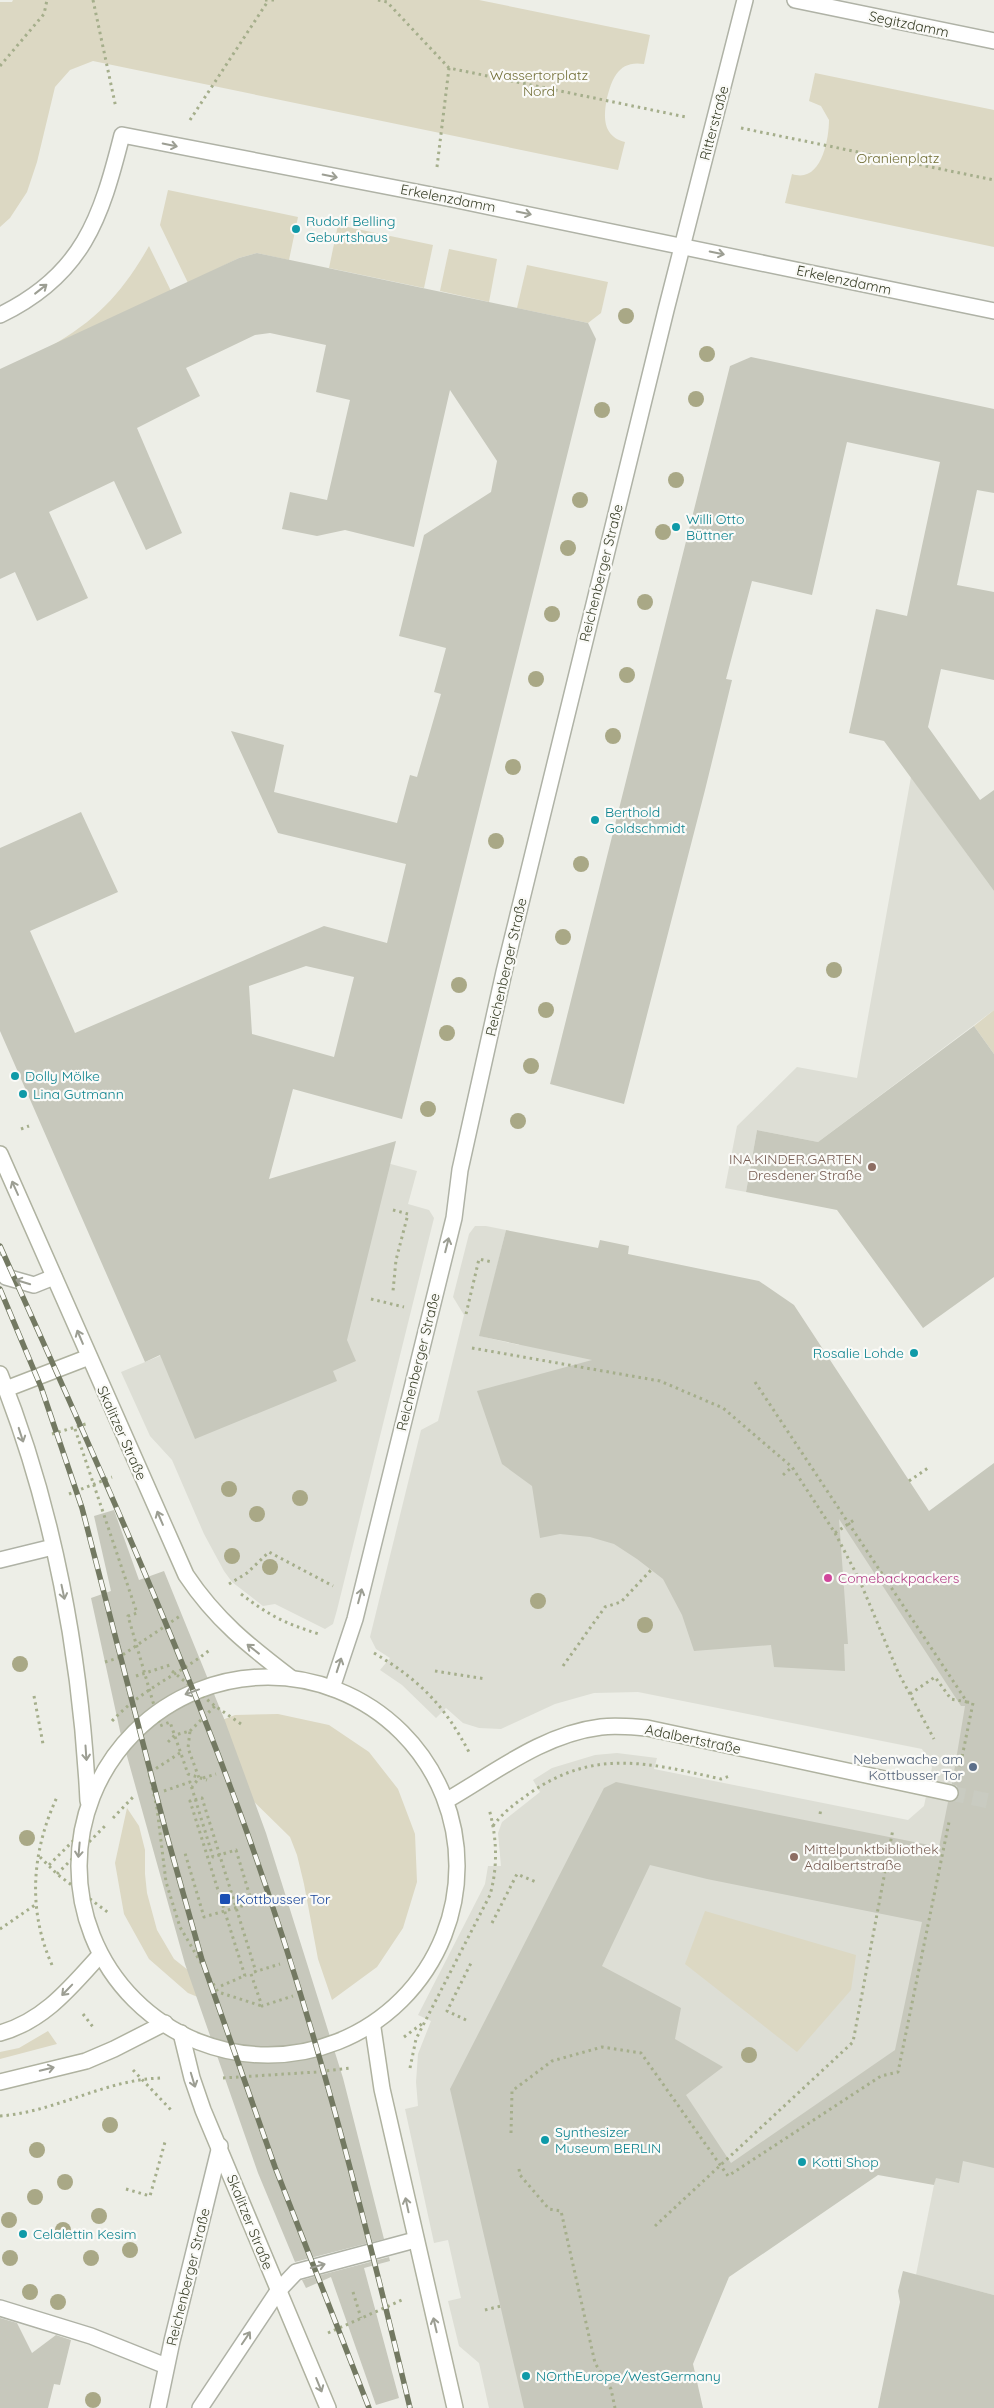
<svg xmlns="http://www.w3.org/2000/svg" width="994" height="2408" viewBox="0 0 994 2408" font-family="Quicksand,sans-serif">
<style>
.built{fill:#ddded5}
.green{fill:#dcd8c3}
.building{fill:#c7c8bc;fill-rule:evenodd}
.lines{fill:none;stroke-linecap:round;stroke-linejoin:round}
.secondary-tunnel{stroke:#c9cbc1;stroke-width:15;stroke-dasharray:15 8;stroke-linecap:butt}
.lane-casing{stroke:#afb2a6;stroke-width:18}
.street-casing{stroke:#afb2a6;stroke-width:18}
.secondary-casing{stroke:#afb2a0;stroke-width:18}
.path{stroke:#a5ae8b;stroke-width:3;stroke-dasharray:2.5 4;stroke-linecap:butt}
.lane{stroke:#fff;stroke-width:15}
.street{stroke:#fff;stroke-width:15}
.secondary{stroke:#fff;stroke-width:15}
.rail-casing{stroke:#737962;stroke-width:5.5}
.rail{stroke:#fafaf7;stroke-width:4;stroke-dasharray:11;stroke-linecap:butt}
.tree{fill:#a9a886}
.oneway{stroke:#9c9e93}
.culture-dot{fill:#0f9aa8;stroke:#fafaf7;stroke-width:2}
.education-dot{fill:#8d6e63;stroke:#fafaf7;stroke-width:2}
.hotel-dot{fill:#d1479c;stroke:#fafaf7;stroke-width:2}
.service-dot{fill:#5c6f8a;stroke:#fafaf7;stroke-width:2}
.transit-dot{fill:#1a4fb4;stroke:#fafaf7;stroke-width:2}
.labels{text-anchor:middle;stroke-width:4.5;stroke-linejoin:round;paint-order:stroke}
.street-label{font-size:14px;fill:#383e27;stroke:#fafaf7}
.park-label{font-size:14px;fill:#716e36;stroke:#fafaf7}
.culture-label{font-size:14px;fill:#0d838f;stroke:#fafaf7;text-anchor:start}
.education-label{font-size:14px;fill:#785e54;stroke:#fafaf7;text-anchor:end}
.hotel-label{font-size:14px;fill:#b23c85;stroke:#fafaf7;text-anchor:start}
.service-label{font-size:14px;fill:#4e5e75;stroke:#fafaf7;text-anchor:end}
.transit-label{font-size:14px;fill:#164399;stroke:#fafaf7;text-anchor:start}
</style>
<rect width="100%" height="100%" fill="#edeee7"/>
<g class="built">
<polygon points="911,777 994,891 994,1010 818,1142 757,1130 746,1192 725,1188 737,1126 797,1067 857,1078"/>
<polygon points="353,1154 417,1171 408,1204 429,1210 434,1218 337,1610 333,1624 325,1629 275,1604 263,1606 232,1582 224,1571 204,1534 172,1460 150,1436 121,1372 292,1301"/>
<polygon points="475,1226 486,1226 506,1230 480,1336 519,1345 522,1327 743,1374 984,1693 905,2082 591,2408 489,2408 479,2363 459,2346 448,2301 461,2298 458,2285 448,2240 434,2243 405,2109 418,2106 416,2082 418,2054 431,2021 418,2015 479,1896 485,1884 488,1866 501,1866 498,1833 502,1822 540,1792 533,1780 552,1768 595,1755 617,1753 657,1758 654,1769 908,1820 924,1806 932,1767 922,1749 638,1692 594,1693 555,1704 501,1729 479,1728 463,1723 446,1708 436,1718 402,1685 380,1670 390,1658 376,1649 370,1637 421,1430 438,1421 464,1315 453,1297 469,1234"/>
<polygon points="994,1885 994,2295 916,2275"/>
</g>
<g class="green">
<path d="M13 0H479L650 35 644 64C619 60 612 78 607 98 603 118 603 136 625 142L618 170 93 61 70 70 55 87 37 162 27 192 10 218 0 227V2H12Z"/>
<path d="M815 73 994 110V247L785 203 792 174C821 184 829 140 829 120L821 106 809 101Z"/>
<polygon points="168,190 298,217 289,260 257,253 239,258 188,283 160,225"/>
<polygon points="338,225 433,245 424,288 329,268"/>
<path d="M149 246 171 291 51 346C97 320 123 292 149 246Z"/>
<polygon points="449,249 497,259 489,302 440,291"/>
<polygon points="527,265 608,282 601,313 588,323 517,308"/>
<polygon points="994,1010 994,1054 974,1026"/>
<polygon points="278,1714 329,1725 369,1752 398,1789 415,1834 417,1882 403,1928 377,1967 332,2000 318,1959 304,1884 297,1855 290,1837 245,1793 217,1722 235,1715"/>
<polygon points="127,1808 139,1826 145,1850 145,1874 147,1893 157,1930 174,1959 198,1978 210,2002 188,1993 149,1959 124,1914 115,1863"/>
<polygon points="705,1911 856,1955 851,1990 797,2052 685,1964"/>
<polygon points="48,2031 57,2044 0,2059 0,2052 19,2048"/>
</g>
<g class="building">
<path d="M257 253 588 323 596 339 402 1119 293 1089 269 1179 396 1141 347 1340 356 1361 333 1371 337 1381 195 1439 160 1355 145 1362 0 1031V848L81 812 118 892 30 931 75 1033 324 926 387 943 406 864 278 833 231 731 284 745 274 792 397 823 410 775 417 777 441 694 434 692 446 648 399 636 424 535 491 492 497 461 450 390 414 547 345 530 317 536 282 529 290 492 327 500 350 400 316 392 326 345 270 333 255 335 186 368 200 396 137 428 182 533 146 550 114 481 49 512 88 598 37 621 15 572 0 579V369L239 258ZM306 966 354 977 334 1057 252 1034 249 986Z"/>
<polygon points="751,357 994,409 994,493 977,490 957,585 994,592 994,680 941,669 928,727 980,800 994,790 994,891 884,741 849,733 876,609 907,616 940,462 847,442 812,595 752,581 726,679 732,680 705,790 624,1104 550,1084 730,366"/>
<polygon points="974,1026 994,1054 994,1277 923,1328 837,1210 746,1192 757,1130 818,1142"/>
<path d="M506 1230 598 1248 600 1240 629 1246 628 1254 759 1281 794 1305 929 1511 994 1463V2168L963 2161 959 2183 936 2178 934 2185 878 2175 729 2277 693 2364 703 2408H524L450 2089 604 1788 616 1782 939 1847 948 1802 957 1800 959 1794 957 1786 952 1784 965 1706H961L839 1519 848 1644H844L845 1671 774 1667 771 1645 694 1651 682 1615 663 1579 637 1559 614 1544 590 1537 560 1534 540 1538 532 1486 502 1464 477 1391 592 1360 479 1336ZM650 1865 707 1879 922 1922 895 2050 731 2163 686 2095 723 2067 675 2039 681 2008 602 1966Z"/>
<polygon points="114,1510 139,1580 164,1571 225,1721 266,1833 343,2078 384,2239 295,2262 258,2173 185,1964 120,1731 91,1598 111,1591 94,1516"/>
<polygon points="389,2257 390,2261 364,2268 399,2398 376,2405 331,2277 306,2288 302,2280"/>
<polygon points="903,2271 994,2295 994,2408 878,2408 900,2302 898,2291"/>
<polygon points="0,2318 17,2323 32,2353 56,2335 71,2340 60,2385 54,2384 48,2408 0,2408"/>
</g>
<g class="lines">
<polyline class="secondary-tunnel" points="950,1793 994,1802"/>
<g class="lane-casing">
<g id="lane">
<polyline points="0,1263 6,1277 34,1285 54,1277"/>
<polyline points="0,2308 91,2336 166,2366"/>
</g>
</g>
<g class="street-casing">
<g id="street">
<polyline points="795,0 994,41"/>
<path d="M0 315C83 275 101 218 122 135L452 199 994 311"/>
<polyline points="0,1560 53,1547"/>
<polyline points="332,1688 355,1619 454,1218 460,1170 504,972 666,310 745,0"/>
<polyline points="158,2408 172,2341 220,2146"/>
<polyline points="200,2408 278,2291 296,2272 415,2240"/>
</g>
</g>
<g class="secondary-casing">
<g id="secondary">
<path d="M0 1154 186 1575C216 1620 249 1646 291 1678"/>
<path d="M0 1374C54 1508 81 1658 88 1801"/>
<polyline points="6,1389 89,1357"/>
<circle cx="268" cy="1866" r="189"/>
<path d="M449 1799C497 1771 544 1734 601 1727 617 1725 632 1727 647 1728L950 1793"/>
<polyline points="373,2028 382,2089 455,2408"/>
<path d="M0 2033C44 2021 71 1987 100 1955"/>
<polyline points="181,2033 192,2078 203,2110 328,2408"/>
<polyline points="0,2082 86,2061 114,2049 165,2023"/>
</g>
</g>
<g class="path">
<polyline points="93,0 116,108"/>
<polyline points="265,0 275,0"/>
<polyline points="378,0 387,2 449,68 686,117"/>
<polyline points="0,66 44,14 47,0"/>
<polyline points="190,120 268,1"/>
<polyline points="741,128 994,180"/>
<polyline points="437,167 449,68"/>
<polyline points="21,1129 29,1126"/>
<polyline points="393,1210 408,1214 396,1260 393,1291"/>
<polyline points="371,1299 404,1307"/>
<polyline points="466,1314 479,1259 492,1262"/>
<polyline points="472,1348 660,1381 723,1408 792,1467 835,1533 859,1579 898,1672 934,1739"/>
<polyline points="755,1382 967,1702 973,1703 960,1767"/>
<polyline points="75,1429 137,1613 128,1616 160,1726 170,1722 188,1774 207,1780"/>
<polyline points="52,1434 89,1423"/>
<polyline points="783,1475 792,1467"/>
<polyline points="909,1481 928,1468"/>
<polyline points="69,1494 112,1477"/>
<polyline points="835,1533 854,1520"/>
<polyline points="229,1584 247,1573 269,1552 333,1586"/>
<path d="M241 1594C270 1616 284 1623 319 1634"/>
<path d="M374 1653C421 1681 445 1706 470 1754"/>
<polyline points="105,1662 118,1658 180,1616"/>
<polyline points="563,1666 605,1607 621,1602 651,1570"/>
<polyline points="172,1671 215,1706 244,1726"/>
<polyline points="435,1671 486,1679"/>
<polyline points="136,1676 173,1664"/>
<polyline points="910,1694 935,1677 951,1699 967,1702"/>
<polyline points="34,1696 43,1744"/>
<path d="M112 1721C143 1688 177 1676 211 1649"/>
<polyline points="190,1731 215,1706"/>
<polyline points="168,1742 175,1735 190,1731 188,1748 199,1778 192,1787"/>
<polyline points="180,1753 149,1773 157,1808 166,1882 180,1927 218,1992 262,2006"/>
<polyline points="203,1778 216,1774"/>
<polyline points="164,1791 190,1782 213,1857 236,1850 252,1903 204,1917 185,1853"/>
<polyline points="820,1814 821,1809"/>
<polyline points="113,1818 135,1795"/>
<path d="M493 1826C503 1812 516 1803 530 1793 595 1748 649 1763 721 1779L730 1776"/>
<polyline points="40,1857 57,1874 110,1914"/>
<polyline points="49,1865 84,1830"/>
<polyline points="57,1874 105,1826"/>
<polyline points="492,1923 517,1874 536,1882"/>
<polyline points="0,1929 35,1905"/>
<path d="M52 1965C27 1909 32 1851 57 1797"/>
<polyline points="254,1972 280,1964"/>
<polyline points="251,1974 262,2006 293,1996"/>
<polyline points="245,1976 190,1801 202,1798 256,1972"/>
<polyline points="221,1986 246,1975"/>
<polyline points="83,2014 93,2027"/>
<polyline points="466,2020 447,2011 471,1963"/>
<polyline points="404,2037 423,2023"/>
<path d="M410 2068 416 2039 490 1895C498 1867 497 1837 489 1809"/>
<polyline points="133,2070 172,2111"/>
<polyline points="223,2078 316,2072 351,2068"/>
<path d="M0 2116C56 2112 106 2079 162 2078"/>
<polyline points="511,2133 512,2091 552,2061 602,2047 641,2053 728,2176 881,2076 898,2072 949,1822"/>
<polyline points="519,2169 520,2175 549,2209 561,2211 595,2363 611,2389 615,2408"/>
<polyline points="126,2189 150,2196 165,2142"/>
<polyline points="655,2226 853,2042 893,1829"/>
<polyline points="353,2292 361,2318"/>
<polyline points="485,2310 501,2306"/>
<polyline points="328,2333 402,2300"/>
</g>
<use href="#lane" class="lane"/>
<use href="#street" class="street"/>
<use href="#secondary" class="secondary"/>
<g class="rail-casing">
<g id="rail">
<path d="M0 1246C87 1440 176 1634 248 1835 315 2022 364 2215 410 2408"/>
<polyline points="0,1289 41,1387 82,1508 167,1836 202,1960 275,2167 369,2408"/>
</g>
</g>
<use href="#rail" class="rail"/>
</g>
<g class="tree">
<circle cx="626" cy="316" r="8"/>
<circle cx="707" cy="354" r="8"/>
<circle cx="696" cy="399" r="8"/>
<circle cx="602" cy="410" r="8"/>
<circle cx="676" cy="480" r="8"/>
<circle cx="580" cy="500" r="8"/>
<circle cx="663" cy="532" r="8"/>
<circle cx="568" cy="548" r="8"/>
<circle cx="645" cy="602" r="8"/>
<circle cx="552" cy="614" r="8"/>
<circle cx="627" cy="675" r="8"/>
<circle cx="536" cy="679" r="8"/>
<circle cx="613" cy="736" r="8"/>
<circle cx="513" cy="767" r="8"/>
<circle cx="496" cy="841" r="8"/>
<circle cx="581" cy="864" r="8"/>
<circle cx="563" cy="937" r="8"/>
<circle cx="834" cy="970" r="8"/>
<circle cx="459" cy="985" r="8"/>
<circle cx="546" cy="1010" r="8"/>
<circle cx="447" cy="1033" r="8"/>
<circle cx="531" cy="1066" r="8"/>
<circle cx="428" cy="1109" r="8"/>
<circle cx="518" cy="1121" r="8"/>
<circle cx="229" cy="1489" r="8"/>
<circle cx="300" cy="1498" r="8"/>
<circle cx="257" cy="1514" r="8"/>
<circle cx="232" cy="1556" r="8"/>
<circle cx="270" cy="1567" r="8"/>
<circle cx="538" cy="1601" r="8"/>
<circle cx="645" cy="1625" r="8"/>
<circle cx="20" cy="1664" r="8"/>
<circle cx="27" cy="1838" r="8"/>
<circle cx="749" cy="2055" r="8"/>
<circle cx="110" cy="2125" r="8"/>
<circle cx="37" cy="2150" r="8"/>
<circle cx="65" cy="2182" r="8"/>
<circle cx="35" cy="2197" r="8"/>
<circle cx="99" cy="2216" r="8"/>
<circle cx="9" cy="2220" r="8"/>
<circle cx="63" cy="2230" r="8"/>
<circle cx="130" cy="2250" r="8"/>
<circle cx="10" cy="2258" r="8"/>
<circle cx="91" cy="2258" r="8"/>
<circle cx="30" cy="2292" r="8"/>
<circle cx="58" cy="2302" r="8"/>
<circle cx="93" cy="2400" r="8"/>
</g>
<defs><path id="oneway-shaft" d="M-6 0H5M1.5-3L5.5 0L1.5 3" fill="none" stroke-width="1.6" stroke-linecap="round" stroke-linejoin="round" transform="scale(1.25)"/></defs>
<g class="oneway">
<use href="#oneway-shaft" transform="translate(170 145) rotate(12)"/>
<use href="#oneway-shaft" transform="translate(330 176) rotate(11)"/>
<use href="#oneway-shaft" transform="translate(524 213) rotate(12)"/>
<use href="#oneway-shaft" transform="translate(717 253) rotate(12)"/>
<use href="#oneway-shaft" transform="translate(41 289) rotate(-38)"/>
<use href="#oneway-shaft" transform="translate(15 1188) rotate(-114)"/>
<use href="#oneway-shaft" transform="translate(447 1245) rotate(-76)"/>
<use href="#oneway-shaft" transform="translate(23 1282) rotate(-163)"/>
<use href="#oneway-shaft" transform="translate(80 1337) rotate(-113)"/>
<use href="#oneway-shaft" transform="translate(21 1435) rotate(72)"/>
<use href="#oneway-shaft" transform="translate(160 1518) rotate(-113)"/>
<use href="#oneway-shaft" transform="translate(63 1592) rotate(78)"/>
<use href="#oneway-shaft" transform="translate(360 1596) rotate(-75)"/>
<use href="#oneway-shaft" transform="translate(253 1649) rotate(-142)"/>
<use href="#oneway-shaft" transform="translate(339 1665) rotate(-72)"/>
<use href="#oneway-shaft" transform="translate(192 1692) rotate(160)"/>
<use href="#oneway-shaft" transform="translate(86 1753) rotate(86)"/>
<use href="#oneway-shaft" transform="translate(79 1850) rotate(95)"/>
<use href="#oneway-shaft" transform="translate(67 1990) rotate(134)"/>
<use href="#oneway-shaft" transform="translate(47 2069) rotate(-14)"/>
<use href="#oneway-shaft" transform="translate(193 2080) rotate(73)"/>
<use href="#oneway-shaft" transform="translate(407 2205) rotate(-102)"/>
<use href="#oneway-shaft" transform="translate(318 2266) rotate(-16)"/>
<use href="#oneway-shaft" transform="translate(435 2325) rotate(-103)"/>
<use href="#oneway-shaft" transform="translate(246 2338) rotate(-56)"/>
<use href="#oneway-shaft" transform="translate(319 2385) rotate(68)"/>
</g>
<g class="culture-dot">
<circle cx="296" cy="229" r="5"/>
<circle cx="676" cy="527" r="5"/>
<circle cx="595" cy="820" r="5"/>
<circle cx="15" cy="1076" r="5"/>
<circle cx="23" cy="1094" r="5"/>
<circle cx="914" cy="1353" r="5"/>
<circle cx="545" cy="2140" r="5"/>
<circle cx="802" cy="2162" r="5"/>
<circle cx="23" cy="2234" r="5"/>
<circle cx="526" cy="2376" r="5"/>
</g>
<g class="education-dot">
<circle cx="872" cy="1167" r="5"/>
<circle cx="794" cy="1857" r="5"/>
</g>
<circle class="hotel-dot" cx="828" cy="1578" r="5"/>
<circle class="service-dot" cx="973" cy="1767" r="5"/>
<rect class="transit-dot" x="219" y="1893" width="12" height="12" rx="2.5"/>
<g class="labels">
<g class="street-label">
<text transform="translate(909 24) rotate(12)" y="5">Segitzdamm</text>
<text transform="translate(714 123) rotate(-75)" y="5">Ritterstraße</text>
<text transform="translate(448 198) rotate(11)" y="5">Erkelenzdamm</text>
<text transform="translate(844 280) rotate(12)" y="5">Erkelenzdamm</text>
<text transform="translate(601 573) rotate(-76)" y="5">Reichenberger Straße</text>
<text transform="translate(506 967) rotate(-77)" y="5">Reichenberger Straße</text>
<text transform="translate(418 1362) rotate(-76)" y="5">Reichenberger Straße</text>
<text transform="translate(122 1433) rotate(66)" y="5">Skalitzer Straße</text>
<text transform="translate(693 1739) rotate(12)" y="5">Adalbertstraße</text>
<text transform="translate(250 2222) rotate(68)" y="5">Skalitzer Straße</text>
<text transform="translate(188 2277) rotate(-76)" y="5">Reichenberger Straße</text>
</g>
<g class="park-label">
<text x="539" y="80">Wassertorplatz<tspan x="539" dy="16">Nord</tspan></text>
<text x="898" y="163">Oranienplatz</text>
</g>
<g class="culture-label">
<text x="306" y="226">Rudolf Belling<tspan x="306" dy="16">Geburtshaus</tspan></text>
<text x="686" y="524">Willi Otto<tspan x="686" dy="16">Büttner</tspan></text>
<text x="605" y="817">Berthold<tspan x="605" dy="16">Goldschmidt</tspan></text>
<text x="25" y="1081">Dolly Mölke</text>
<text x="33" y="1099">Lina Gutmann</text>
<text x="904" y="1358" text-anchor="end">Rosalie Lohde</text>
<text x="555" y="2137">Synthesizer<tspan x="555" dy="16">Museum BERLIN</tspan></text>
<text x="812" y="2167">Kotti Shop</text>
<text x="33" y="2239">Celalettin Kesim</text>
<text x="536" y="2381">NOrthEurope/WestGermany</text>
</g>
<g class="education-label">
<text x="862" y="1164">INA.KINDER.GARTEN<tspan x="862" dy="16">Dresdener Straße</tspan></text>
<text x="804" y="1854" text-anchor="start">Mittelpunktbibliothek<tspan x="804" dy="16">Adalbertstraße</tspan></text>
</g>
<g class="hotel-label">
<text x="838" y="1583">Comebackpackers</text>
</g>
<g class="service-label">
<text x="963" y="1764">Nebenwache am<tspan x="963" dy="16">Kottbusser Tor</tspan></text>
</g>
<g class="transit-label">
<text x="236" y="1904">Kottbusser Tor</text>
</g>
</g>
</svg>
